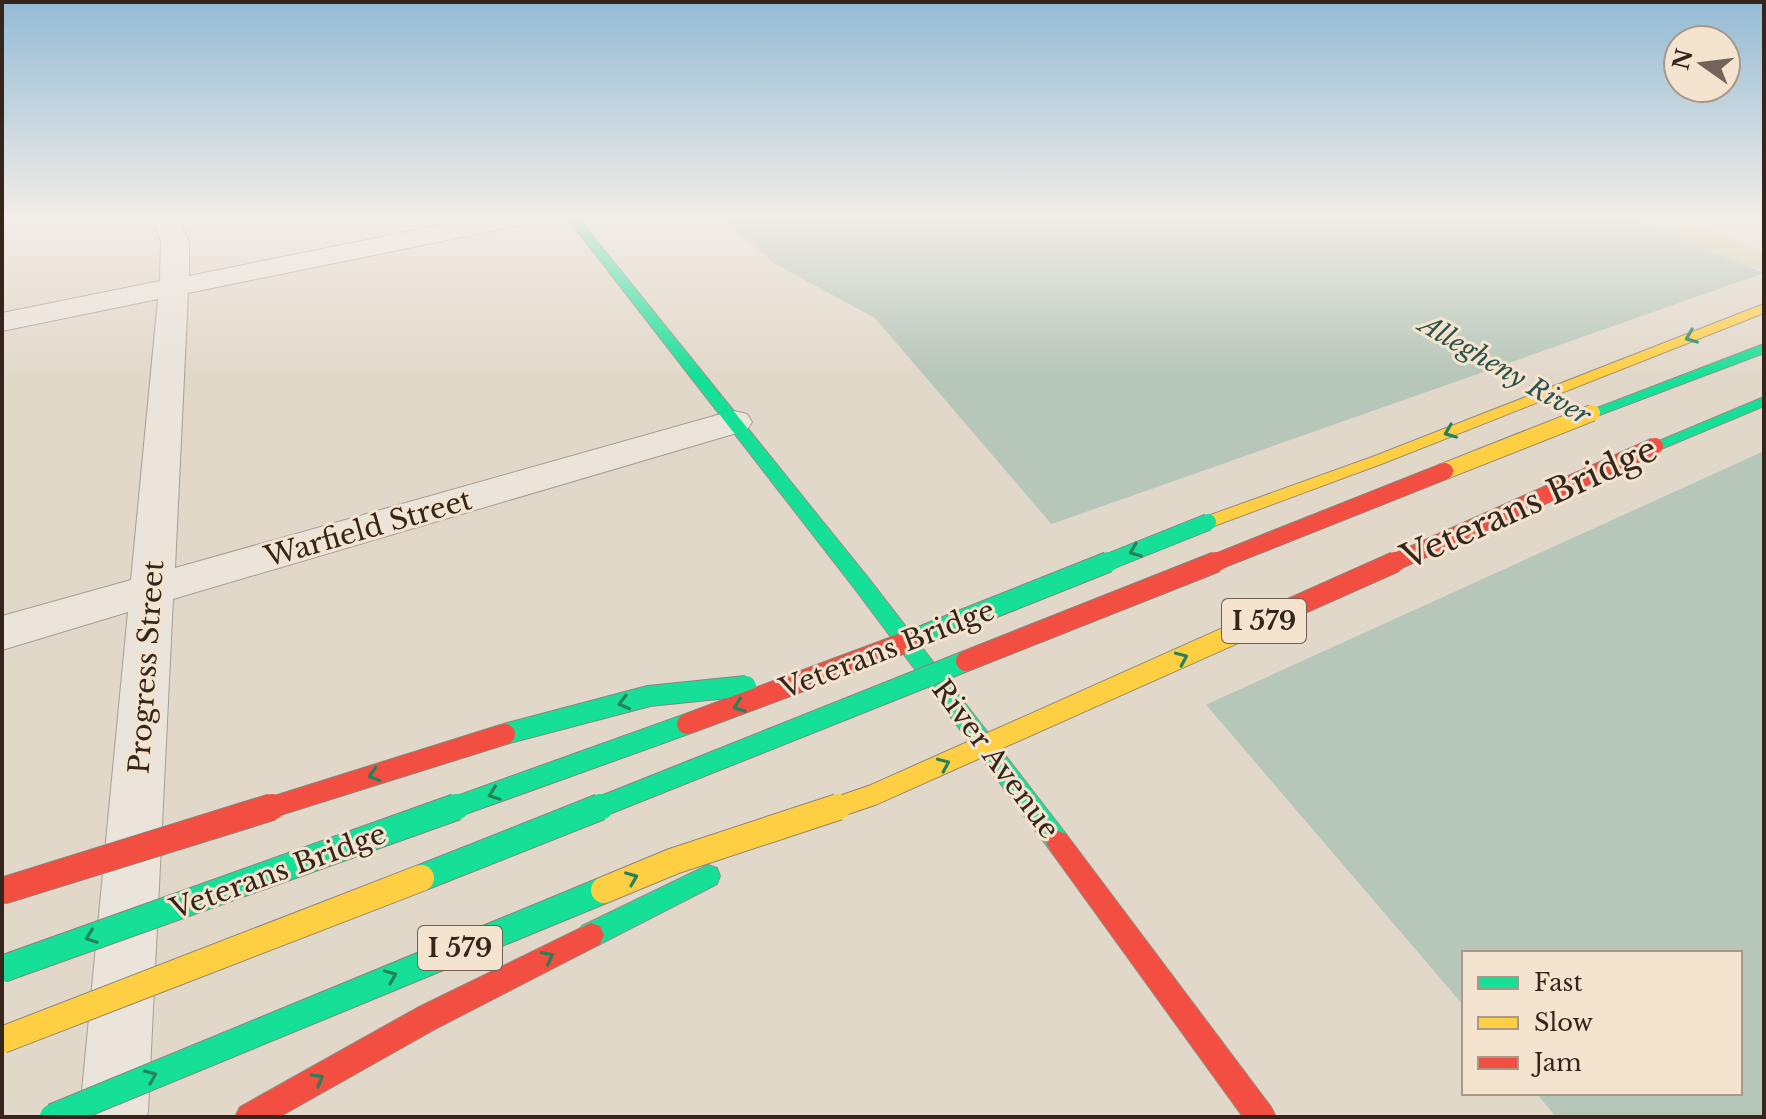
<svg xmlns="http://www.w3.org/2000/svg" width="1766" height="1119" viewBox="0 0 1766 1119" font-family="'Libre Baskerville',serif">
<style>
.green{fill:#d5d0ac}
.water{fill:#b6c6b9}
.pier{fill:#e2d8ca}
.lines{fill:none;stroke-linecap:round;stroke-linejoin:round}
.street-casing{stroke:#a79d94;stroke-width:2}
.fast-casing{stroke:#968d84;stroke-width:2}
.slow-casing{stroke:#968d84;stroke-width:2}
.jam-casing{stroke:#968d84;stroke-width:2}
.street{fill:#eae4db;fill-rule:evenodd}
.fast{fill:#16e098;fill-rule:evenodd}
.slow{fill:#ffcf43;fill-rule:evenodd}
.jam{fill:#f24e42;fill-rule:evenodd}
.fast-bridge-far2-casing{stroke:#8c837a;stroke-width:18;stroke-linecap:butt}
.fast-bridge-far1-casing{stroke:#8c837a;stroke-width:22;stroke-linecap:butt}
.fast-bridge-casing{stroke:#8c837a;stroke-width:28;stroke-linecap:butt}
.slow-bridge-far2-casing{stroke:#8c837a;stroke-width:18;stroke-linecap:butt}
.slow-bridge-far1-casing{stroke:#8c837a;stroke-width:22;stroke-linecap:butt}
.slow-bridge-casing{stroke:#8c837a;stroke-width:28;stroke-linecap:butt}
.jam-bridge-far2-casing{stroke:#8c837a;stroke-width:18;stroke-linecap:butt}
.jam-bridge-far1-casing{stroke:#8c837a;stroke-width:22;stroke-linecap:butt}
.jam-bridge-casing{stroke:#8c837a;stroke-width:28;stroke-linecap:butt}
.fast-bridge-far2{stroke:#16e098;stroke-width:16}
.fast-bridge-far1{stroke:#16e098;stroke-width:20}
.fast-bridge{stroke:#16e098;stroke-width:26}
.slow-bridge-far2{stroke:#ffcf43;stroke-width:16}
.slow-bridge-far1{stroke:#ffcf43;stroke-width:20}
.slow-bridge{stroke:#ffcf43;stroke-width:26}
.jam-bridge-far2{stroke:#f24e42;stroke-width:16}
.jam-bridge-far1{stroke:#f24e42;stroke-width:20}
.jam-bridge{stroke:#f24e42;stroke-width:26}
.oneway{stroke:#26825a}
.labels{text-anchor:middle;stroke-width:6;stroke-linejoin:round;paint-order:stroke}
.far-water-label{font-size:26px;font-style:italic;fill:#2c544c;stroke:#f4e4cf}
.shield{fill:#f4e4cf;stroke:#6e5e52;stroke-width:2}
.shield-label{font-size:26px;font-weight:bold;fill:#35251c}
.street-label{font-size:28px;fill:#35251c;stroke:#f4e4cf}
.near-street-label{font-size:34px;fill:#35251c;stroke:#f4e4cf}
</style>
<rect width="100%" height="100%" fill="#e2d8ca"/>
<polygon class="green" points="1631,219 1680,219 1764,253 1764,269 1749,267"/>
<polygon class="water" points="722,219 1631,219 1764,273 1764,1117 1556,1117 1536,1093 1740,1093 1740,953 1464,953 1464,1006 875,318 775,264"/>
<polygon class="pier" points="1764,273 1764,451 1203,706 1049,525"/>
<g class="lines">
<g class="street-casing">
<polygon id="street" points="153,219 179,219 189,242 189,276 470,219 524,219 520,225 511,227 188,293 175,568 721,414 734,411 747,414 752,422 747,430 173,599 148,1112 146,1117 82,1117 80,1112 128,612 2,650 2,616 131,580 158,299 2,331 2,313 160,281 161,242"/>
</g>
<g class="fast-casing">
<g id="fast">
<polygon points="568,219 579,219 869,579 1066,834 1070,842 1066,850 1058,853 1050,850 855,589"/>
<polygon points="1764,344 1764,353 1597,416 1587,416 1584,413"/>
<polygon points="1764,397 1764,406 1661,449 1655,451 1647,446"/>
<polygon points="708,865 717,868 720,876 717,884 600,944 591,947 582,944 578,935 582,926"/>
</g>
</g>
<g class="slow-casing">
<polygon id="slow" points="1764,304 1764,313 1384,463 1214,526 1208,528 1199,522 1202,518 1372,457"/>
</g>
<g class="jam-casing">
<g id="jam">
<polygon points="1058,831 1066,834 1271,1107 1276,1117 1243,1117 1050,850 1046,842 1050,834"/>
<polygon points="591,923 600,926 604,935 600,944 437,1028 279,1117 235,1117 240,1107 417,1008"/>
</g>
</g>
<use href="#street" class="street"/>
<use href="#fast" class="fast"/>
<use href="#slow" class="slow"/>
<use href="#jam" class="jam"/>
<g class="fast-bridge-far2-casing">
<polyline id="fast-bridge-far2" points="1103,564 1208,522"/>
</g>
<g class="fast-bridge-far1-casing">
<g id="fast-bridge-far1">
<polyline points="912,640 1108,562"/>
<polyline points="505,734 649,696 746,686"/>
<polyline points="450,809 687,724"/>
<polyline points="595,809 966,661"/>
</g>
</g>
<g class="fast-bridge-casing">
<g id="fast-bridge">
<polyline points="421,878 600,807"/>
<polyline points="2,969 456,807"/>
<polyline points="53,1117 604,890"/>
</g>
</g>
<g class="slow-bridge-far2-casing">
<polyline id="slow-bridge-far2" points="1445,471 1592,413"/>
</g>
<g class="slow-bridge-far1-casing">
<polyline id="slow-bridge-far1" points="832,809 873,795 1236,633"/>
</g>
<g class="slow-bridge-casing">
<g id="slow-bridge">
<polyline points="604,890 674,861 838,807"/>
<polyline points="2,1040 421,878"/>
</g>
</g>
<g class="jam-bridge-far2-casing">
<g id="jam-bridge-far2">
<polyline points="1211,564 1445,471"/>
<polyline points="1391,564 1655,446"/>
</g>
</g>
<g class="jam-bridge-far1-casing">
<g id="jam-bridge-far1">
<polyline points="1236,633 1395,562"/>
<polyline points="966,661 1216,562"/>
<polyline points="687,724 912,640"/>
<polyline points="266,809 505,734"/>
</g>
</g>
<g class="jam-bridge-casing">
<polyline id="jam-bridge" points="2,891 272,807"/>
</g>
<use href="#fast-bridge-far2" class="fast-bridge-far2"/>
<use href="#fast-bridge-far1" class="fast-bridge-far1"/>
<use href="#fast-bridge" class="fast-bridge"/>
<use href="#slow-bridge-far2" class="slow-bridge-far2"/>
<use href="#slow-bridge-far1" class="slow-bridge-far1"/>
<use href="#slow-bridge" class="slow-bridge"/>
<use href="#jam-bridge-far2" class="jam-bridge-far2"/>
<use href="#jam-bridge-far1" class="jam-bridge-far1"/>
<use href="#jam-bridge" class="jam-bridge"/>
</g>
<defs><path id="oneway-chevron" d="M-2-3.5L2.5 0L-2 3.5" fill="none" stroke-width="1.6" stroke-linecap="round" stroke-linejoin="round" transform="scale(2)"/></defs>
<g class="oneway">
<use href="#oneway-chevron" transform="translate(1691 337) rotate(158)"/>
<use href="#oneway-chevron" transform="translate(1450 432) rotate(158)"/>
<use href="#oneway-chevron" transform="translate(1135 551) rotate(158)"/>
<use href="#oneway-chevron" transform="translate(1182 658) rotate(-24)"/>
<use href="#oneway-chevron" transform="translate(624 703) rotate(165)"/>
<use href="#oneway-chevron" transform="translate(739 706) rotate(160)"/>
<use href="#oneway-chevron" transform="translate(944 764) rotate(-24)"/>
<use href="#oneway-chevron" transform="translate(374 775) rotate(163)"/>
<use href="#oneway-chevron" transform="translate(494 794) rotate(160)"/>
<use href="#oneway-chevron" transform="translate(632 878) rotate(-22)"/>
<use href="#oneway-chevron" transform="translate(91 937) rotate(160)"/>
<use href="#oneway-chevron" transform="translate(548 957) rotate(-27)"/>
<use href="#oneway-chevron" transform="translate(391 976) rotate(-22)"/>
<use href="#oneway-chevron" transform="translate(151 1076) rotate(-23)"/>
<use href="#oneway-chevron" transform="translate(318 1079) rotate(-29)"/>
</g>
<linearGradient id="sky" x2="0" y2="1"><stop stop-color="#94bbd5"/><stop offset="0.58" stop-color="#f2ede7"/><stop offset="1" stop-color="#f2ede7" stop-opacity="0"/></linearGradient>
<rect width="1766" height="376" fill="url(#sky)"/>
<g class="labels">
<g class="far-water-label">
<text transform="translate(1505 370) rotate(30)" y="9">Allegheny River</text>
</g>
<g class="shield">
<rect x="1222" y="599" width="84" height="44" rx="6"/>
<rect x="418" y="926" width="84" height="44" rx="6"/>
</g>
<g class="shield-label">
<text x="1264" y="630">I 579</text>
<text x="460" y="957">I 579</text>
</g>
<g class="street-label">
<text transform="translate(368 528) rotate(-16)" y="10">Warfield Street</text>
<text transform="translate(887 649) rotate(-21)" y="10">Veterans Bridge</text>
<text transform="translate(146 667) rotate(-86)" y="10">Progress Street</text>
<text transform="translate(996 759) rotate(53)" y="10">River Avenue</text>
<text transform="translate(278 871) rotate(-20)" y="10">Veterans Bridge</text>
</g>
<g class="near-street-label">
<text transform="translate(1529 503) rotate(-24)" y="12">Veterans Bridge</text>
</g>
</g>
<rect width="1766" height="1119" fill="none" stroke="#35251c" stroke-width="8"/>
<rect x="1462" y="951" width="280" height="144" fill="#f4e4cf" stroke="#a89887" stroke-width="2"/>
<rect x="1478" y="977" width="40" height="12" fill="#16e098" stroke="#a89887" stroke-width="2"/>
<text x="1534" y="991" font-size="24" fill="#35251c">Fast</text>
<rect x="1478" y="1017" width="40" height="12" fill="#ffcf43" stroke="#a89887" stroke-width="2"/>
<text x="1534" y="1031" font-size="24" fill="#35251c">Slow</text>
<rect x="1478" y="1057" width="40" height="12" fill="#f24e42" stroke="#a89887" stroke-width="2"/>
<text x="1534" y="1071" font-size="24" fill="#35251c">Jam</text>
<g transform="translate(1702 64) rotate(284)"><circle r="38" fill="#f4e4cf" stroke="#a89887" stroke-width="2"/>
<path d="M0-6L14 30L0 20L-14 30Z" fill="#726459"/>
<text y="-12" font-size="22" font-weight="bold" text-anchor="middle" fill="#35251c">N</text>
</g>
</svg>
